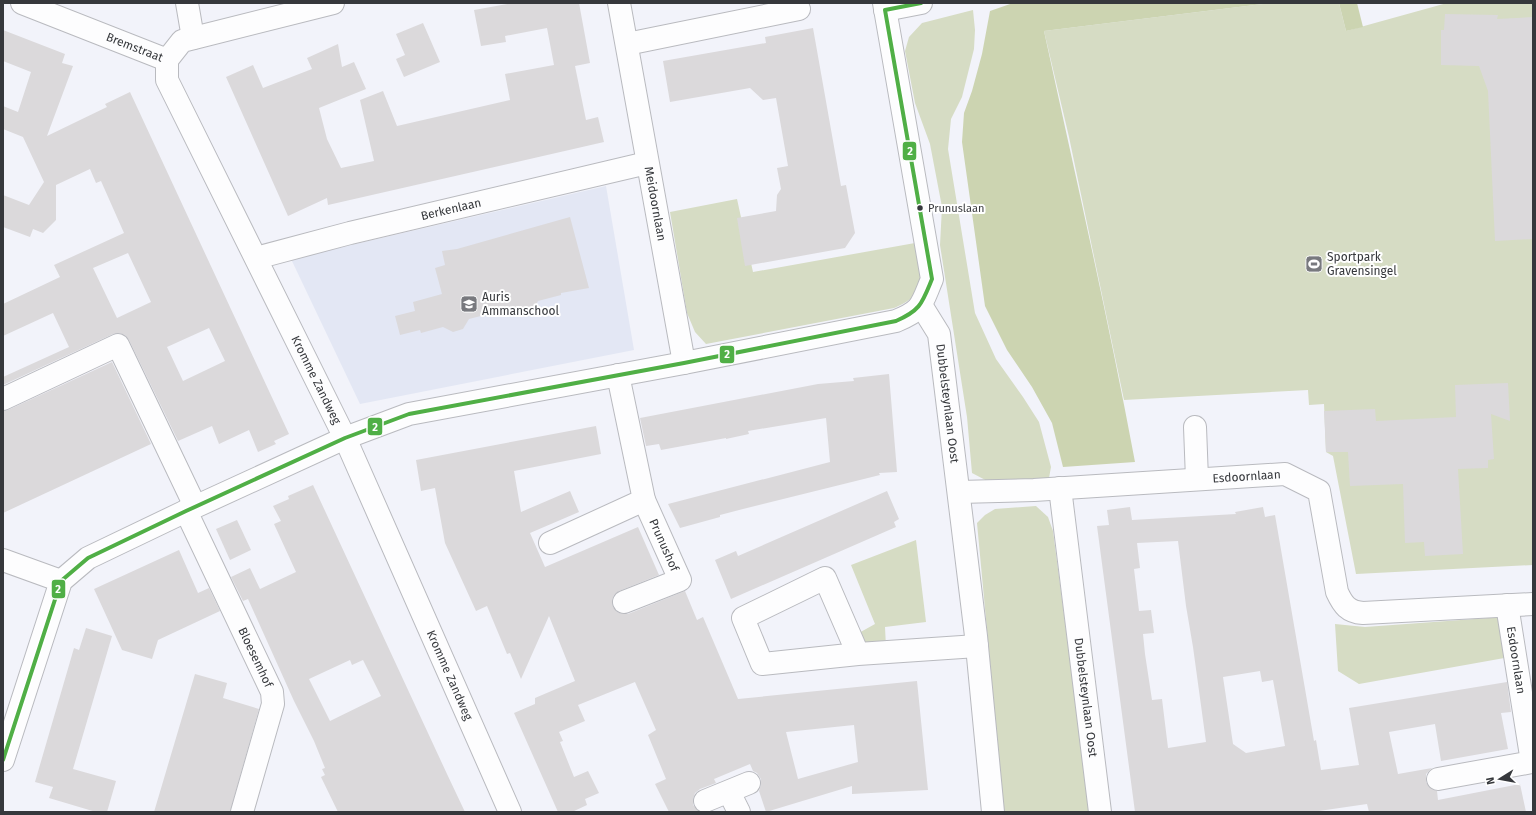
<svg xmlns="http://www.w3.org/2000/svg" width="1536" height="815" viewBox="0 0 1536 815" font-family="'Fira Sans',sans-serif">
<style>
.built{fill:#e3e7f4}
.green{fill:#d6dcc4}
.forest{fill:#ccd4b1}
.building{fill:#dbd9db;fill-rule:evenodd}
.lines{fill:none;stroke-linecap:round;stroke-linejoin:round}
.minor-casing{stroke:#b9babf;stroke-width:24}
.minor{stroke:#fdfdfe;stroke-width:22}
.bus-1-casing{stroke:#fff;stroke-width:7}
.bus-1{stroke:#50af46;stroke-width:4}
.bus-dot{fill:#36383c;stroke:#fff;stroke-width:1.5}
.labels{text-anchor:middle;stroke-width:4;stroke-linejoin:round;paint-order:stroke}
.bus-label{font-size:11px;fill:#36383c;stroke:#fff;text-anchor:start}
.street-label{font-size:12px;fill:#36383c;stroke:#fff}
.poi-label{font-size:12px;fill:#36383c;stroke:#fff;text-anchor:start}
.line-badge{stroke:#fff;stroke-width:1.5}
.badge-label{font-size:11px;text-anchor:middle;font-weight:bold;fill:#fff}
</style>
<rect width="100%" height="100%" fill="#f2f3fa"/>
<polygon class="built" points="606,186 634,350 360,404 291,259"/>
<g class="green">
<polygon points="1271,3 1339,3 1346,31 1447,3 1533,3 1533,565 1356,574 1333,456 1326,452 1324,404 1309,405 1308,390 1124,400 1069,137 1044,31"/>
<polygon points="973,10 975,30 974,49 962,97 951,119 948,149 975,313 996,359 1023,397 1039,422 1051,467 1049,478 993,484 972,473 967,417 940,245 942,207 930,144 915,103 905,51 909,37 922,23"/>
<path d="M737 199 753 272 915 243C916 252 922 276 921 283 919 296 904 304 894 308L706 344 695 332 687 313 670 212Z"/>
<polygon points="1036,506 1048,517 1053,531 1090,812 1004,812 977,523 985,515 995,509"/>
<polygon points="916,540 926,622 885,627 886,647 862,645 857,634 875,624 851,565"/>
<polygon points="1502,617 1510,657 1359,684 1338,671 1335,624 1365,627"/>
</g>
<g class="forest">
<path d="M1013 3H1271L1044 31C1075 174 1108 317 1135 462L1063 467 1052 423 1032 387 1007 350 985 306 962 142 964 113 972 91 982 54 990 11Z"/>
<polygon points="1339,3 1357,3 1363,27 1346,31"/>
</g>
<g class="building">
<polygon points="513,3 579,3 590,63 575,66 586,120 598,117 604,142 328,205 327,198 288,216 226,77 253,65 263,88 312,69 307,58 338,44 342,67 354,62 366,89 319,108 327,139 341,168 374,161 360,100 383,91 397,126 510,100 505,74 554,65 547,28 505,36 506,42 481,46 474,10"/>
<polygon points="1445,14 1498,15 1497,19 1533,17 1533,239 1495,241 1488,91 1479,66 1441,65 1441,30 1444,30"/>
<polygon points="423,23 440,62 404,77 396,59 405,55 396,34"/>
<polygon points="813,28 841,186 846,185 855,233 845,248 745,266 737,218 776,211 777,195 781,189 777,168 788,166 776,98 763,100 750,88 670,102 663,61 766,43 765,37"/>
<path d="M3 30 65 54 62 63 73 66 47 136 107 107 105 104 130 92 289 434 274 441 276 444 258 452 249 430 219 444 212 426 178 441 129 340 125 335 119 333 113 334 3 385V377L69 347 53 313 3 336V304L60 277 54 265 124 233 101 181 96 183 90 169 56 185V220L43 233 33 229 30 237 3 227V195L29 205 44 182 23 137 3 129V106L18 112 31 72 3 61ZM128 253 151 302 117 318 93 268ZM209 328 225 361 183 381 167 347Z"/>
<polygon points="570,217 589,288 561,293 561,295 538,301 533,311 522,314 512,308 469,319 463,329 453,332 443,327 421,333 420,330 400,335 395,316 415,311 413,302 442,294 435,268 445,265 442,251 457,249"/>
<polygon points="112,362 151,444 3,513 3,411 8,410"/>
<polygon points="889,374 897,472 879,473 880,475 743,509 720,515 720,517 680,528 668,504 830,462 826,418 748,431 749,434 726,439 726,438 661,450 659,444 646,446 640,418 818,384 854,381 853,378"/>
<polygon points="1508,383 1510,421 1491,414 1494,459 1488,460 1488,468 1458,469 1463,554 1425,556 1424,542 1405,543 1403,484 1350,486 1348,452 1326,452 1324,411 1375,409 1376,421 1456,417 1455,385"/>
<path d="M596 426 601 454 514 471 521 512 570 491 579 512 530 533 545 567 638 527 659 575 619 591 614 595 612 600 613 607 617 612 623 614H628L685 591 697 620 703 617 738 699 917 681 928 790 852 794V786L766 812 759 791 761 785V779L757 773 753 771 750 764 714 779 716 783 700 789 695 793 693 799V805L700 812H669L655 784 666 779 648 735 656 730 635 682 578 705 585 721 559 732 563 741 560 742 574 777 588 771 599 793 585 799 587 805 572 812H558L514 713 535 704V698L575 681 549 616 521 679 510 653 507 654 487 606 476 611 445 543 435 488 421 491 416 460ZM854 725 858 762 798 779 786 732Z"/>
<path d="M313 485 447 774 465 812H338L321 777 325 775 322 769 325 768 314 741 294 701 248 599 243 601 231 577 250 568 260 589 296 572 274 524 281 521 273 506 289 499 288 496ZM350 660 352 665 363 660 381 696 330 721 309 679Z"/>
<polygon points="887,491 899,519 894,522 896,527 731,599 715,560 736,551 738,556"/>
<path d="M1130 507 1132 520 1236 514 1235 512 1263 507 1265 517 1275 515 1314 741 1316 740 1321 770 1359 765 1349 708 1507 682 1511 712 1501 713 1508 749 1441 761 1435 724 1389 732 1398 774 1432 768 1426 774V782L1429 787 1437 791 1438 800 1520 784 1526 812H1369L1367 804 1312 812H1135L1097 526 1109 525 1107 510ZM1178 541 1186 606 1193 647 1206 742 1168 748 1162 699 1152 700 1145 654 1143 634 1154 633 1151 610 1139 611 1134 569 1140 568 1137 543ZM1260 671 1262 682 1273 680 1285 746 1246 753 1233 744 1223 677Z"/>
<polygon points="237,520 251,550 230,560 216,529"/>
<polygon points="179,550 198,593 209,588 220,611 158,640 152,659 122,650 94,589"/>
<polygon points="86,628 112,636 73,769 116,781 107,812 96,812 49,798 53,787 35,782 74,648 79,650"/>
<polygon points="195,674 227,683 223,698 259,709 230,812 154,812"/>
</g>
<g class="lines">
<g class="minor-casing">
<g id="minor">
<path id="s1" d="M22 3 167 60 182 41 333 3"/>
<polyline points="187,3 193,38"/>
<path id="s2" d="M619 3 684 363"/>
<polyline points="885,10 921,3"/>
<polyline points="627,44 799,9"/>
<path id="s3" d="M167 60V80L345 438 510 812"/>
<path id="s4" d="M256 258 350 233 647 163"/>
<path id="s5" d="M921 305 939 334 976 636 993 812"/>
<polyline points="3,399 118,345 195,506"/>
<polyline points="1195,427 1197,479"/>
<path id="s6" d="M1060 488 1100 812"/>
<path id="s7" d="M959 492 1034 490 1285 474 1319 491 1337 592C1343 605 1348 612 1363 613L1533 604"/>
<path id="s8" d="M186 511 272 692 273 704 242 812"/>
<polyline points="550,543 644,500 618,375"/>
<polyline points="3,560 61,581"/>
<polyline points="624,602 680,580 644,500"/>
<polyline points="858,654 825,578 743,618 762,664 858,654 977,646"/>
<path d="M3 760 61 581 88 558 186 511 345 438 409 414 684 363 896 321C923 310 921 305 932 279L884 3"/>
<polyline points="1438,779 1532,762 1507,605"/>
<polyline points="729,792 739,812"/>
<polyline points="705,801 749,783"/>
</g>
</g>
<use href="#minor" class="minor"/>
<g class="bus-1-casing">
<path id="bus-1" d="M3 760 61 581 88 558 186 511 345 438 409 414 684 363 896 321C921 310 922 303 932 279L885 10 921 3"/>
</g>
<use href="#bus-1" class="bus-1"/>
</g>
<defs>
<g id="stadium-square" transform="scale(0.9)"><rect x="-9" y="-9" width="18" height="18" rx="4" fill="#78797e" stroke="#fff"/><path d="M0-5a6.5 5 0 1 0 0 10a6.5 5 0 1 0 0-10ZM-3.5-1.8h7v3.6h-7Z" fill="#fff"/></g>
<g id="school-square" transform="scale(0.9)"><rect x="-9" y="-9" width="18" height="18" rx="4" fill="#78797e" stroke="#fff"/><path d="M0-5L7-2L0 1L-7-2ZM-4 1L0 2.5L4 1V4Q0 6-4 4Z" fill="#fff"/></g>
</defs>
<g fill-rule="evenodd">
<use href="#stadium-square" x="1314" y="264"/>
<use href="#school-square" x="469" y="304"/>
</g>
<circle class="bus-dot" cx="920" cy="208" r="3.5"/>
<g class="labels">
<g class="bus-label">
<text x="928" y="212">Prunuslaan</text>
</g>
<g class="street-label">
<text dy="4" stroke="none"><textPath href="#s1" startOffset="121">Bremstraat</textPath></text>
<text dy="4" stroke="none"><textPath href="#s2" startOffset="204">Meidoornlaan</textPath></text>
<text dy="4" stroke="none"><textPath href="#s4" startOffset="201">Berkenlaan</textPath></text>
<text dy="4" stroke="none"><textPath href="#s3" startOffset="355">Kromme Zandweg</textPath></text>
<text dy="4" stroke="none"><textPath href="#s5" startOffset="104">Dubbelsteynlaan Oost</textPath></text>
<text dy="4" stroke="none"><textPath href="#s7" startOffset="288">Esdoornlaan</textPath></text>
<text transform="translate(664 545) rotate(66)" y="4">Prunushof</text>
<text dy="4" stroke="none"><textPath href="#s8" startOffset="162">Bloesemhof</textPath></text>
<text transform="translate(1516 660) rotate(81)" y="4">Esdoornlaan</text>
<text dy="4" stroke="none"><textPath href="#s3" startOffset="679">Kromme Zandweg</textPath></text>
<text dy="4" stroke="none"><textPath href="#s6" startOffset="211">Dubbelsteynlaan Oost</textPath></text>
</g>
<g class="poi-label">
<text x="1327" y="261">Sportpark<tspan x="1327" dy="14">Gravensingel</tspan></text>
<text x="482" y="301">Auris<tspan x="482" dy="14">Ammanschool</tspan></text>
</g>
</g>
<g class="line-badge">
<rect x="902" y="141" width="15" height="20" rx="4" fill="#50af46"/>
<rect x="719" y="345" width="16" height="19" rx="4" fill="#50af46"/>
<rect x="367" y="417" width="16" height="19" rx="4" fill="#50af46"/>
<rect x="51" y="579" width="15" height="20" rx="4" fill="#50af46"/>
</g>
<g class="badge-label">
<text x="910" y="155">2</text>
<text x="727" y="358">2</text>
<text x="375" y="431">2</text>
<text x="58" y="593">2</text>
</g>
<rect width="1536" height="815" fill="none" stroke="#36383c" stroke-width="8"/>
<g transform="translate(1500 779) rotate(259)" stroke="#ffffff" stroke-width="3" paint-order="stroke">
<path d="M0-3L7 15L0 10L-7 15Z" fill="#36383c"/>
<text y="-6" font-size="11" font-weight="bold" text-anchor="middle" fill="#36383c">N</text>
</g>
</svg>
